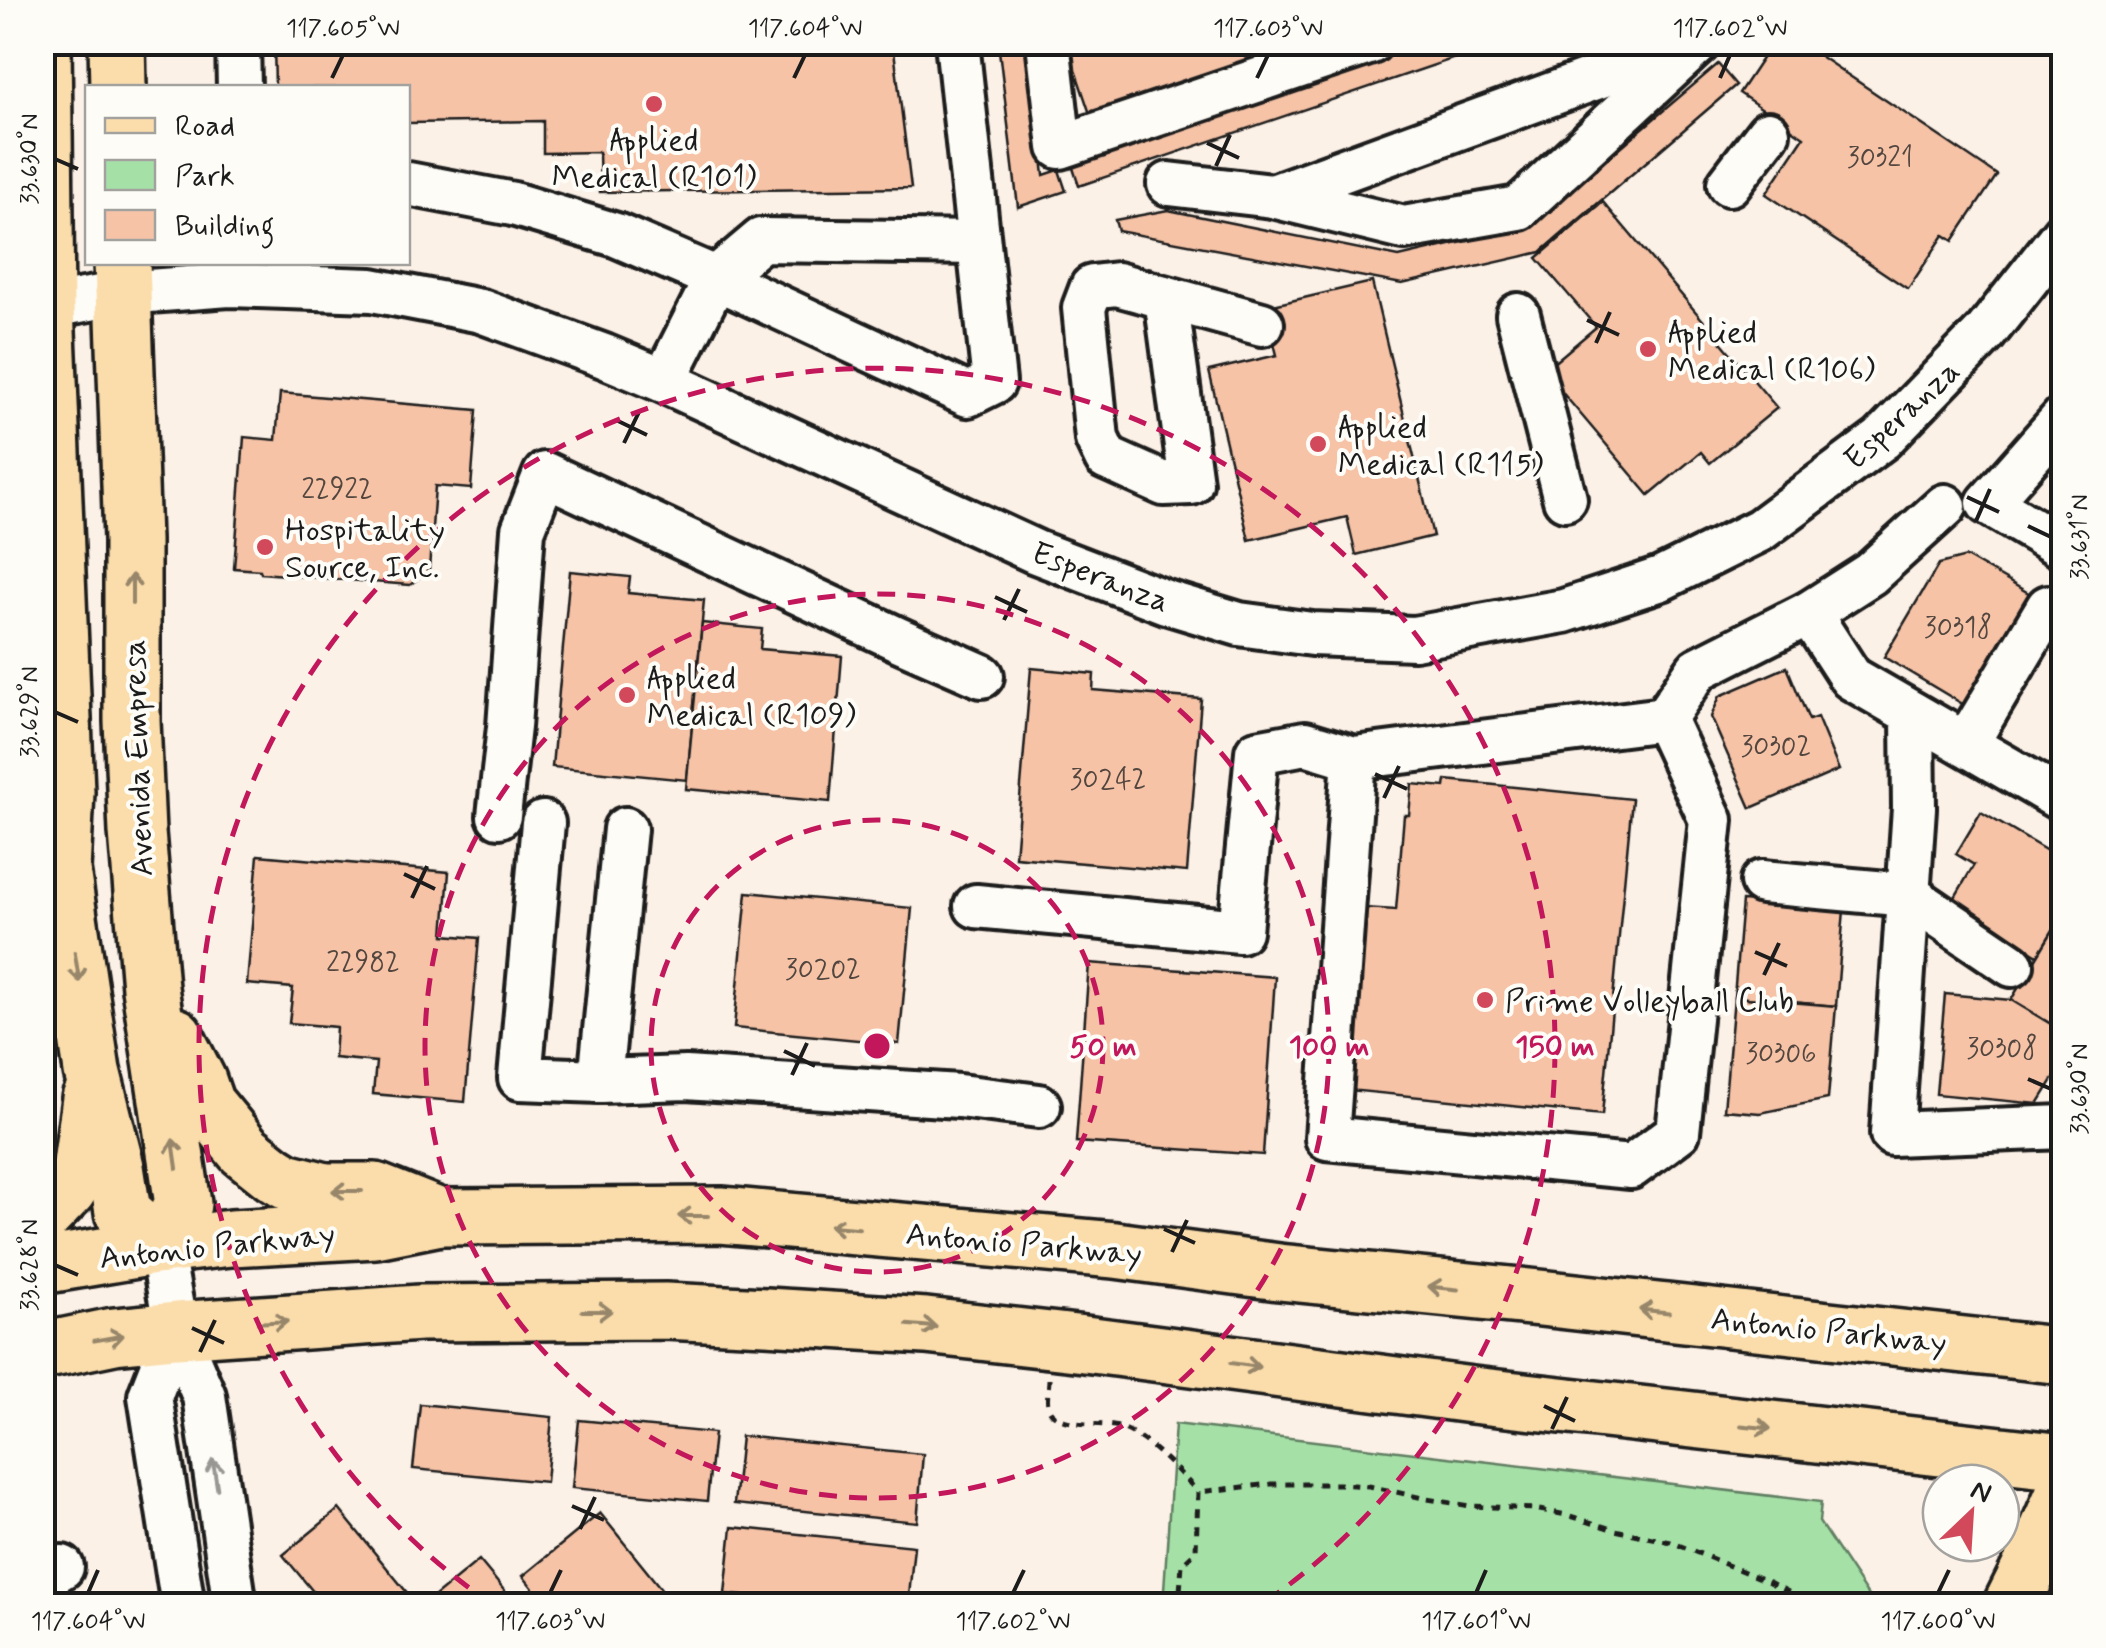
<svg xmlns="http://www.w3.org/2000/svg" width="2106" height="1648" viewBox="0 0 2106 1648" font-family="Mynerve,sans-serif">
<style>
.green{fill:#a5e1a7;stroke:#607e62;stroke-width:2.5}
.building{fill:#f6c3a7;stroke:#1c1c1c;stroke-width:2.5}
.lines{fill:none;stroke-linecap:round;stroke-linejoin:round}
.minor-casing{stroke:#1c1c1c;stroke-width:50}
.major-casing{stroke:#1c1c1c;stroke-width:62}
.highway-casing{stroke:#1c1c1c;stroke-width:62}
.path{stroke:#1c1c1c;stroke-width:5;stroke-dasharray:8 8;stroke-linecap:butt}
.minor{stroke:#fdfcf7;stroke-width:42}
.major{stroke:#fbddab;stroke-width:55}
.highway{stroke:#fbddab;stroke-width:55}
.oneway{stroke:#97866b}
.oneway2{stroke:#989794}
.ticks{fill:none;stroke:#1c1c1c;stroke-width:4}
.ring{fill:none;stroke:#c2185b;stroke-width:5;stroke-dasharray:18 12}
.poi-dot{fill:#d1495b;stroke:#fdfcf7;stroke-width:4}
.labels{text-anchor:middle;stroke-width:8;stroke-linejoin:round;paint-order:stroke}
.number-label{font-size:28px;fill:#52463f}
.poi-label{font-size:32px;fill:#1c1c1c;stroke:#fdfcf7;text-anchor:start}
.street-label{font-size:32px;fill:#1c1c1c;stroke:#fdfcf7}
.centre{fill:#c2185b;stroke:#fdfcf7;stroke-width:5}
.ring-label{font-size:30px;text-anchor:middle;font-weight:bold;fill:#c2185b;stroke:#fdfcf7;stroke-width:8;stroke-linejoin:round;paint-order:stroke}
.neatline{fill:none;stroke:#1c1c1c;stroke-width:4}
.ticks-label{font-size:25px;text-anchor:middle;fill:#1c1c1c}
</style>
<rect width="100%" height="100%" fill="#fcf1e7"/>
<filter id="ink" filterUnits="userSpaceOnUse"><feTurbulence type="fractalNoise" baseFrequency=".01" numOctaves="2"/><feDisplacementMap in="SourceGraphic" scale="20" xChannelSelector="R" yChannelSelector="G"/><feConvolveMatrix kernelMatrix="1 2 1 2 8 2 1 2 1" color-interpolation-filters="sRGB"/></filter>
<g filter="url(#ink)">
<polygon class="green" points="1175,1424 1821,1502 1819,1522 1874,1605 1163,1605"/>
<g class="building">
<polygon points="274,42 893,42 911,188 600,192 599,152 543,153 543,121 408,123 408,88 275,88"/>
<polygon points="998,42 1028,42 1044,175 1059,170 1066,191 1018,207"/>
<polygon points="1105,42 1308,42 1091,117 1070,55"/>
<polygon points="1431,42 1502,42 1079,186 1072,165"/>
<polygon points="1773,42 1799,42 1997,175 1953,241 1944,235 1908,289 1766,194 1804,137 1739,93"/>
<polygon points="1718,64 1736,85 1541,252 1402,284 1118,231 1115,220 1168,210 1399,257 1527,227"/>
<polygon points="1603,202 1777,408 1710,463 1701,452 1649,495 1544,371 1596,327 1537,258"/>
<polygon points="1372,282 1433,536 1356,555 1347,517 1249,540 1209,371 1277,355 1265,307"/>
<polygon points="280,393 477,410 471,489 435,486 429,570 410,585 261,573 260,570 234,568 244,437 276,440"/>
<polygon points="1966,557 2032,595 1966,706 1884,657 1939,564"/>
<polygon points="570,571 630,577 628,593 704,600 687,780 552,767"/>
<polygon points="702,623 762,629 760,649 842,656 830,802 686,789"/>
<polygon points="1787,667 1809,720 1817,717 1839,770 1751,808 1711,717 1720,696"/>
<polygon points="1031,668 1094,674 1093,690 1201,699 1187,872 1015,857"/>
<polygon points="1446,780 1632,799 1602,1115 1348,1090 1365,908 1396,910 1404,815 1409,815 1412,784 1445,787"/>
<polygon points="1981,812 2064,861 2064,912 2038,955 1951,904 1974,865 1956,854"/>
<polygon points="258,855 449,872 444,935 479,938 465,1102 373,1094 376,1062 334,1058 336,1027 289,1023 293,988 247,984"/>
<polygon points="747,892 912,908 899,1044 734,1028"/>
<polygon points="1742,901 1844,910 1836,1006 1734,997"/>
<polygon points="2064,912 2064,1032 2011,1000"/>
<polygon points="1089,963 1275,977 1263,1155 1076,1142"/>
<polygon points="1945,994 2011,1000 2064,1032 2064,1062 2038,1104 1936,1094"/>
<polygon points="1734,997 1836,1006 1828,1099 1760,1113 1724,1110"/>
<polygon points="420,1404 552,1417 546,1482 413,1469"/>
<polygon points="579,1420 714,1433 707,1501 572,1488"/>
<polygon points="741,1436 923,1454 917,1522 734,1504"/>
<polygon points="339,1509 418,1606 325,1606 283,1555"/>
<polygon points="600,1513 675,1606 547,1606 523,1576"/>
<polygon points="732,1527 914,1546 908,1606 836,1606 725,1594"/>
<polygon points="479,1560 517,1606 424,1605"/>
</g>
<g class="lines">
<g class="minor-casing">
<g id="minor">
<polyline points="238,42 239,88"/>
<polyline points="1048,42 1060,147 1371,42"/>
<polyline points="408,184 513,204 616,235 716,278 968,395 994,382 957,42"/>
<polyline points="1169,184 1273,196 1404,228 1519,208 1699,42"/>
<polyline points="1729,184 1768,133"/>
<polyline points="1273,196 1686,45"/>
<polyline points="1166,298 1191,483 1164,484 1106,458 1097,439 1084,308 1092,287 1117,284 1262,324"/>
<polyline points="46,307 122,293 229,285 372,290 481,311 604,356 664,381 1036,552 1166,602 1239,624 1312,634 1414,638 1564,611 1661,579 1760,530 1882,439 1985,333 2064,233"/>
<polyline points="1518,315 1565,499"/>
<polyline points="664,381 716,278 761,240 978,243"/>
<polyline points="2064,417 1988,503 2064,548"/>
<polyline points="1809,613 1851,678 2064,801"/>
<polyline points="1913,714 1914,808 1892,1134 2064,1127"/>
<polyline points="1967,743 2048,607"/>
<polyline points="1354,758 1327,1138 1631,1167 1678,1132 1711,820 1664,719"/>
<polyline points="499,816 509,727 523,530 545,474 900,640 982,676"/>
<polyline points="543,823 520,1078 600,1081 686,1078 959,1096 1039,1106"/>
<polyline points="1762,882 1909,895 2012,965"/>
<polyline points="976,906 1240,931 1257,752 1305,743 1354,758 1664,719 1698,669 1809,613 1870,574 1945,506"/>
<polyline points="600,1081 625,829"/>
<polyline points="161,1246 176,1330 204,1396 235,1606"/>
<polyline points="176,1330 150,1396 183,1606"/>
<polyline points="42,1579 62,1567"/>
</g>
</g>
<g class="major-casing">
<g id="major">
<polyline points="43,42 46,307 66,792 62,870 92,1071 116,1167 123,1212 161,1246"/>
<polyline points="117,42 118,88"/>
<polyline points="122,262 132,540 132,721 137,832 150,988 183,1204 161,1246"/>
<polyline points="175,1036 198,1081 206,1104 244,1150 273,1173 286,1181 325,1191 375,1191 440,1217"/>
<polyline points="42,1217 68,1190 80,1171 90,1099"/>
<polyline points="42,1266 161,1246 231,1238 375,1230 440,1217 721,1215 1115,1250 1279,1272 1540,1298 2064,1356"/>
<polyline points="42,1351 114,1336 176,1330 420,1313 665,1311 766,1316 926,1326 1085,1344 1472,1395 2064,1462"/>
</g>
</g>
<g class="highway-casing">
<polyline id="highway" points="2011,1606 2041,1546 2064,1493"/>
</g>
<g class="path">
<path d="M1049 1379C1049 1388 1045 1403 1050 1411 1062 1428 1100 1422 1118 1427 1143 1433 1180 1473 1198 1492"/>
<polyline points="1179,1606 1182,1564 1196,1551 1198,1492 1271,1484 1340,1484 1369,1486 1427,1499 1471,1506 1534,1509 1567,1515 1615,1530 1671,1542 1769,1582 1815,1606"/>
</g>
<use href="#minor" class="minor"/>
<use href="#major" class="major"/>
<use href="#highway" class="highway"/>
</g>
<defs><path id="oneway-shaft" d="M-6 0H5M1.5-3L5.5 0L1.5 3" fill="none" stroke-width="1.6" stroke-linecap="round" stroke-linejoin="round" transform="scale(2.5)"/></defs>
<g class="oneway">
<use href="#oneway-shaft" transform="translate(132 589) rotate(-90)"/>
<use href="#oneway-shaft" transform="translate(77 967) rotate(81)"/>
<use href="#oneway-shaft" transform="translate(175 1154) rotate(-98)"/>
<use href="#oneway-shaft" transform="translate(347 1191) rotate(180)"/>
<use href="#oneway-shaft" transform="translate(693 1216) rotate(180)"/>
<use href="#oneway-shaft" transform="translate(844 1227) rotate(-175)"/>
<use href="#oneway-shaft" transform="translate(1443 1288) rotate(-174)"/>
<use href="#oneway-shaft" transform="translate(597 1311)"/>
<use href="#oneway-shaft" transform="translate(1654 1311) rotate(-174)"/>
<use href="#oneway-shaft" transform="translate(273 1322) rotate(-3)"/>
<use href="#oneway-shaft" transform="translate(922 1326) rotate(5)"/>
<use href="#oneway-shaft" transform="translate(109 1338) rotate(-10)"/>
<use href="#oneway-shaft" transform="translate(1245 1365) rotate(8)"/>
<use href="#oneway-shaft" transform="translate(1756 1427) rotate(6)"/>
</g>
<use class="oneway2" href="#oneway-shaft" transform="translate(215 1474) rotate(-99)"/>
</g>
<path class="ticks" d="M332 78 343 55M794 78 805 55M1257 78 1268 55M1720 78 1730 55M1207 143 1239 158M55 159 78 169M1216 166 1230 135M1587 320 1619 335M1596 343 1610 312M616 420 647 435M624 443 639 412M1967 497 1999 512M1976 521 1990 489M2028 526 2051 537M995 597 1027 612M1004 620 1019 589M55 712 78 722M1375 774 1407 789M1384 798 1399 766M404 874 435 889M412 898 427 866M1755 952 1787 966M1764 975 1779 943M784 1051 815 1066M792 1075 807 1043M2028 1079 2051 1089M1164 1229 1195 1243M1172 1252 1187 1220M55 1265 78 1275M192 1328 224 1343M200 1352 215 1320M1544 1406 1575 1421M1552 1429 1567 1397M572 1506 604 1520M580 1529 595 1497M88 1593 98 1570M550 1593 561 1570M1013 1593 1024 1570M1476 1593 1486 1570M1938 1593 1949 1570"/>
<g class="ring">
<circle cx="877" cy="1046" r="226"/>
<circle cx="877" cy="1046" r="452"/>
<path d="M493 1605A678 678 0 1 1 1261 1605"/>
</g>
<g class="poi-dot">
<circle cx="654" cy="104" r="10"/>
<circle cx="1648" cy="349" r="10"/>
<circle cx="1318" cy="444" r="10"/>
<circle cx="265" cy="547" r="10"/>
<circle cx="627" cy="695" r="10"/>
<circle cx="1485" cy="1000" r="10"/>
</g>
<g class="labels">
<g class="number-label">
<text x="1880" y="166">30321</text>
<text x="337" y="498">22922</text>
<text x="1958" y="636">30318</text>
<text x="1776" y="755">30302</text>
<text x="1108" y="788">30242</text>
<text x="363" y="971">22982</text>
<text x="823" y="978">30202</text>
<text x="2002" y="1057">30308</text>
<text x="1781" y="1062">30306</text>
</g>
<g class="poi-label">
<text x="654" y="150" text-anchor="middle">Applied<tspan x="654" dy="37">Medical (R101)</tspan></text>
<text x="1668" y="342">Applied<tspan x="1668" dy="37">Medical (R106)</tspan></text>
<text x="1338" y="437">Applied<tspan x="1338" dy="37">Medical (R115)</tspan></text>
<text x="285" y="540">Hospitality<tspan x="285" dy="37">Source, Inc.</tspan></text>
<text x="647" y="688">Applied<tspan x="647" dy="37">Medical (R109)</tspan></text>
<text x="1505" y="1011">Prime Volleyball Club</text>
</g>
<g class="street-label">
<text transform="translate(1901 414) rotate(-43)" y="11">Esperanza</text>
<text transform="translate(1101 576) rotate(21)" y="11">Esperanza</text>
<text transform="translate(137 758) rotate(-92)" y="11">Avenida Empresa</text>
<text transform="translate(1024 1243) rotate(5)" y="11">Antonio Parkway</text>
<text transform="translate(217 1245) rotate(-6)" y="11">Antonio Parkway</text>
<text transform="translate(1829 1330) rotate(6)" y="11">Antonio Parkway</text>
</g>
</g>
<circle cx="877" cy="1046" r="15" class="centre"/>
<g class="ring-label">
<text x="1103" y="1056">50 m</text>
<text x="1329" y="1056">100 m</text>
<text x="1555" y="1056">150 m</text>
</g>
<rect width="2106" height="1648" fill="none" stroke="#fdfcf7" stroke-width="110"/>
<rect x="85" y="85" width="325" height="180" fill="#fdfcf7" stroke="#a3a29f" stroke-width="2.5"/>
<rect x="105" y="118" width="50" height="15" fill="#fbddab" stroke="#a3a29f" stroke-width="2.5"/>
<text x="175" y="135" font-size="30" fill="#1c1c1c">Road</text>
<rect x="105" y="160" width="50" height="30" fill="#a5e1a7" stroke="#a3a29f" stroke-width="2.5"/>
<text x="175" y="185" font-size="30" fill="#1c1c1c">Park</text>
<rect x="105" y="210" width="50" height="30" fill="#f6c3a7" stroke="#a3a29f" stroke-width="2.5"/>
<text x="175" y="235" font-size="30" fill="#1c1c1c">Building</text>
<g transform="translate(1971 1513) rotate(25)"><circle r="48" fill="#fdfcf7" stroke="#a3a29f" stroke-width="2.5"/>
<path d="M0-8L18 38L0 25L-18 38Z" fill="#d1495b"/>
<text y="-15" font-size="28" font-weight="bold" text-anchor="middle" fill="#1c1c1c">N</text>
</g>
<rect x="55" y="55" width="1996" height="1538" class="neatline"/>
<g class="ticks-label">
<text x="343" y="36">117.605°W</text>
<text x="805" y="36">117.604°W</text>
<text x="1268" y="36">117.603°W</text>
<text x="1730" y="36">117.602°W</text>
<text transform="translate(28 159) rotate(-90)" y="9">33.630°N</text>
<text transform="translate(2078 537) rotate(-90)" y="9">33.631°N</text>
<text transform="translate(28 712) rotate(-90)" y="9">33.629°N</text>
<text transform="translate(2078 1089) rotate(-90)" y="9">33.630°N</text>
<text transform="translate(28 1265) rotate(-90)" y="9">33.628°N</text>
<text x="88" y="1629">117.604°W</text>
<text x="550" y="1629">117.603°W</text>
<text x="1013" y="1629">117.602°W</text>
<text x="1476" y="1629">117.601°W</text>
<text x="1938" y="1629">117.600°W</text>
</g>
</svg>
